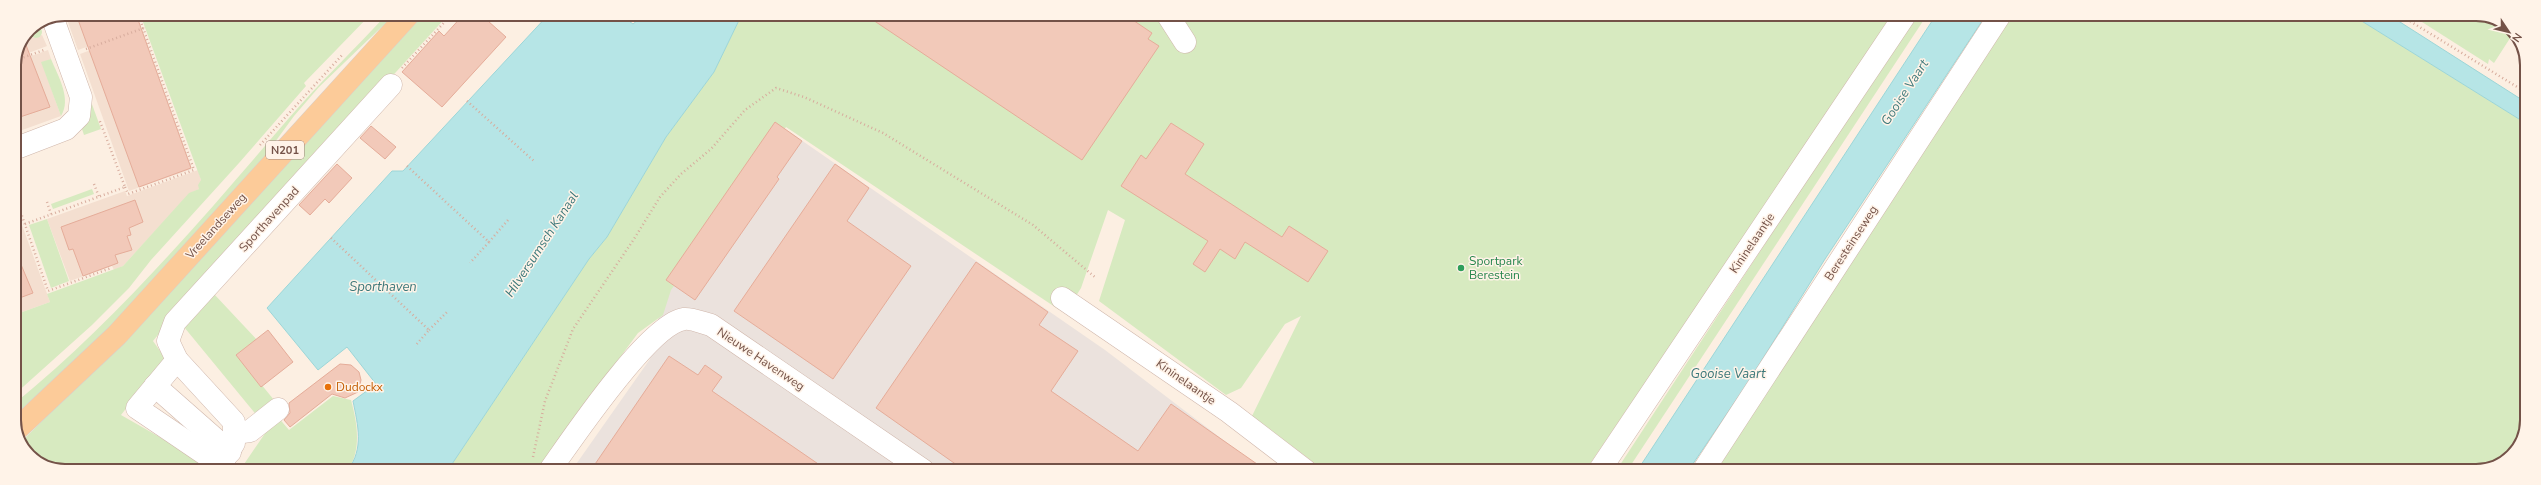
<svg xmlns="http://www.w3.org/2000/svg" width="2541" height="485" viewBox="0 0 2541 485" font-family="'Nunito Sans',sans-serif">
<style>
.residential{fill:#f4dfd0}
.industrial{fill:#ebe2dd}
.green{fill:#d7eac0}
.water{fill:#b6e5e6;stroke:#9cd6d8}
.building{fill:#f2c9b9;stroke:#e5ac99}
.lines{fill:none;stroke-linecap:round;stroke-linejoin:round}
.minor-casing{stroke:#d0b7ac;stroke-width:23}
.major-casing{stroke:#d8cfcc;stroke-width:23}
.path{stroke:#d7ac9d;stroke-width:2.5;stroke-dasharray:1 3;stroke-linecap:butt}
.minor{stroke:#fff;stroke-width:22}
.major{stroke:#fccb99;stroke-width:22}
.leisure-dot{fill:#2e9e5b;stroke:#fff3e8;stroke-width:1.5}
.food-dot{fill:#e8710a;stroke:#fff3e8;stroke-width:1.5}
.labels{text-anchor:middle;stroke-width:3;stroke-linejoin:round;paint-order:stroke}
.shield{fill:#fff3e8;stroke:#9e8278;stroke-width:1}
.shield-label{font-size:11px;font-weight:bold;fill:#745248}
.street-label{font-size:12px;fill:#745248;stroke:#fff3e8}
.leisure-label{font-size:12px;fill:#27864d;stroke:#fff3e8;text-anchor:start}
.food-label{font-size:12px;fill:#c56008;stroke:#fff3e8;text-anchor:start}
.water-label{font-size:13px;font-style:italic;fill:#3c787a;stroke:#fff3e8}
.rim{fill:none;stroke:#745248;stroke-width:2}
</style>
<rect width="100%" height="100%" fill="#fcefe2"/>
<g class="residential">
<polygon points="65,14 136,14 141,27 78,50"/>
<polygon points="29,30 32,38 42,35 47,46 18,57"/>
<polygon points="142,31 192,169 129,191 80,54"/>
<polygon points="48,50 51,59 42,63 61,116 14,133 14,65 15,62"/>
<polygon points="198,170 201,180 199,189 189,194 123,266 114,270 112,266 70,281 47,219 125,191 127,196"/>
<polygon points="14,203 50,302 14,315"/>
</g>
<polygon class="industrial" points="775,122 1105,350 1264,471 572,470 650,359 666,280"/>
<g class="green">
<polygon points="140,14 371,14 304,83 306,86 239,163 151,260 129,288 92,325 14,395 14,315 50,302 47,294 123,266 189,193 199,189 198,185 201,180"/>
<path d="M387 14H395L319 87 294 116 259 164 103 335 14 416V404C117 320 203 218 289 118 320 82 355 49 387 14Z"/>
<polygon points="424,14 449,14 174,315 153,341 165,358 121,415 212,467 210,470 56,470 29,456 22,441 150,314"/>
<polygon points="742,14 1896,15 1585,471 1325,471 1252,416 1301,316 1285,324 1241,388 1226,395 1099,301 1125,220 1108,210 1081,288 1066,312 1058,309 786,127 671,290 663,315 638,333 537,470 448,470 589,259 607,237 666,137 714,72"/>
<polygon points="1915,15 1927,15 1627,471 1616,471"/>
<polygon points="2011,15 2352,15 2527,124 2526,429 2509,458 2476,471 1712,471"/>
<polygon points="2411,15 2485,15 2514,32 2494,63 2489,59 2488,64"/>
<circle cx="36" cy="32" r="6"/>
<path d="M51 59C58 76 72 99 61 116L41 62Z"/>
<polygon points="89,96 101,129 84,135 81,126"/>
<polygon points="92,189 94,194 53,209 51,204"/>
<polygon points="47,219 69,281 51,288 29,225"/>
<path d="M214 294 258 341 239 357 283 411 277 416 289 430 333 396 351 400C357 422 362 449 348 470H240L268 429 184 327Z"/>
</g>
<g class="water">
<path d="M549 14H619L633 24 645 14H742L714 72 666 137 607 237 589 259 448 470H348C364 448 358 426 353 401L376 384 347 347 318 370 267 308 392 171H403Z"/>
<polygon points="1936,15 1986,15 1825,259 1745,387 1688,471 1637,471"/>
<polygon points="2352,15 2389,15 2527,103 2527,124"/>
</g>
<g class="building">
<polygon points="76,14 136,14 191,168 139,187"/>
<polygon points="464,14 495,14 488,21 506,37 442,107 402,72 439,31 444,36"/>
<polygon points="864,14 1124,14 1152,33 1148,39 1159,46 1082,160"/>
<polygon points="24,40 50,107 14,119 14,65"/>
<polygon points="775,122 802,141 777,177 779,179 695,300 666,280"/>
<polygon points="1171,123 1204,144 1185,174 1282,237 1289,226 1328,251 1308,282 1245,242 1235,259 1220,249 1205,272 1193,264 1208,241 1121,186 1141,155 1146,159"/>
<polygon points="371,126 396,147 385,159 360,138"/>
<polygon points="337,164 352,178 329,203 325,199 310,215 299,205"/>
<polygon points="835,164 869,188 847,221 911,266 833,379 734,311"/>
<polygon points="135,200 143,222 129,228 131,235 127,236 132,250 115,255 118,263 83,276 73,249 69,250 61,227"/>
<polygon points="14,248 33,293 14,300"/>
<polygon points="976,262 1048,312 1039,325 1078,351 1051,391 1138,451 1171,404 1267,471 964,470 876,408"/>
<polygon points="268,330 293,362 261,387 236,355"/>
<polygon points="669,356 698,375 705,365 722,377 712,391 827,470 591,470"/>
<polygon points="340,364 351,365 359,372 361,380 358,392 345,398 332,394 290,427 284,420 290,413 289,403"/>
</g>
<g class="lines">
<g class="minor-casing">
<g id="minor">
<polyline points="1167,14 1185,42"/>
<polyline points="14,149 66,129 79,116 81,97 53,19"/>
<polyline points="1062,298 1229,412 1306,471"/>
<polyline points="177,360 168,341 175,322 391,85"/>
<polyline points="155,386 230,452"/>
<polyline points="235,433 250,431 278,409"/>
<polyline points="218,470 234,443 234,422 177,360 137,408 221,465"/>
<path d="M550 470C572 439 649 324 684 319 691 318 703 323 711 325L923 470"/>
<polyline points="1599,471 1905,15"/>
<polyline points="1703,471 2000,15"/>
</g>
</g>
<g class="major-casing">
<polyline id="major" points="16,430 117,335 409,14"/>
</g>
<g class="path">
<polyline points="2400,15 2527,93"/>
<polyline points="86,49 144,28"/>
<polyline points="16,60 44,50"/>
<polyline points="402,68 452,14"/>
<polyline points="467,101 535,162"/>
<polyline points="260,145 343,54"/>
<polyline points="407,166 489,242 470,263"/>
<polyline points="94,184 99,197"/>
<polyline points="125,187 128,194 194,170 138,14"/>
<polyline points="14,193 48,291 111,268"/>
<polyline points="47,202 51,214"/>
<polyline points="25,224 125,187 99,119"/>
<polyline points="331,238 429,330 415,346"/>
<polyline points="489,242 508,220"/>
<polyline points="429,330 448,311"/>
<polyline points="14,400 23,393"/>
<polyline points="533,457 545,401 573,329 634,239 660,197 681,174 711,149 745,110 776,88 804,97 883,133 1033,225 1096,278"/>
</g>
<use href="#minor" class="minor"/>
<use href="#major" class="major"/>
</g>
<circle class="leisure-dot" cx="1461" cy="268" r="4"/>
<circle class="food-dot" cx="328" cy="387" r="4"/>
<g class="labels">
<rect class="shield" x="266" y="141" width="38" height="18" rx="3"/>
<g class="shield-label">
<text x="285" y="154">N201</text>
</g>
<g class="street-label">
<text transform="translate(269 219) rotate(-48)" y="4">Sporthavenpad</text>
<text transform="translate(216 226) rotate(-48)" y="4">Vreelandseweg</text>
<text transform="translate(1752 243) rotate(-56)" y="4">Kininelaantje</text>
<text transform="translate(1851 243) rotate(-57)" y="4">Beresteinseweg</text>
<text transform="translate(761 359) rotate(34)" y="4">Nieuwe Havenweg</text>
<text transform="translate(1186 382) rotate(35)" y="4">Kininelaantje</text>
</g>
<g class="leisure-label">
<text x="1469" y="265">Sportpark<tspan x="1469" dy="14">Berestein</tspan></text>
</g>
<g class="food-label">
<text x="336" y="391">Dudockx</text>
</g>
<g class="water-label">
<text transform="translate(1904 92) rotate(-57)" y="5">Gooise Vaart</text>
<text transform="translate(541 244) rotate(-57)" y="5">Hilversumsch Kanaal</text>
<text x="383" y="291">Sporthaven</text>
<text x="1728" y="378">Gooise Vaart</text>
</g>
</g>
<path d="M0 0H2541V485H0ZM65 21H2476A44 44 0 0 1 2520 65V420A44 44 0 0 1 2476 464H65A44 44 0 0 1 21 420V65A44 44 0 0 1 65 21Z" fill="#fff3e8" fill-rule="evenodd"/>
<path class="rim" d="M65 21H2476A44 44 0 0 1 2520 65V420A44 44 0 0 1 2476 464H65A44 44 0 0 1 21 420V65A44 44 0 0 1 65 21Z"/>
<g transform="translate(2509 32) rotate(125)" stroke="#fff3e8" stroke-width="3" paint-order="stroke">
<path d="M0-3L7 15L0 10L-7 15Z" fill="#745248"/>
<text y="-6" font-size="11" font-weight="bold" text-anchor="middle" fill="#745248">N</text>
</g>
</svg>
